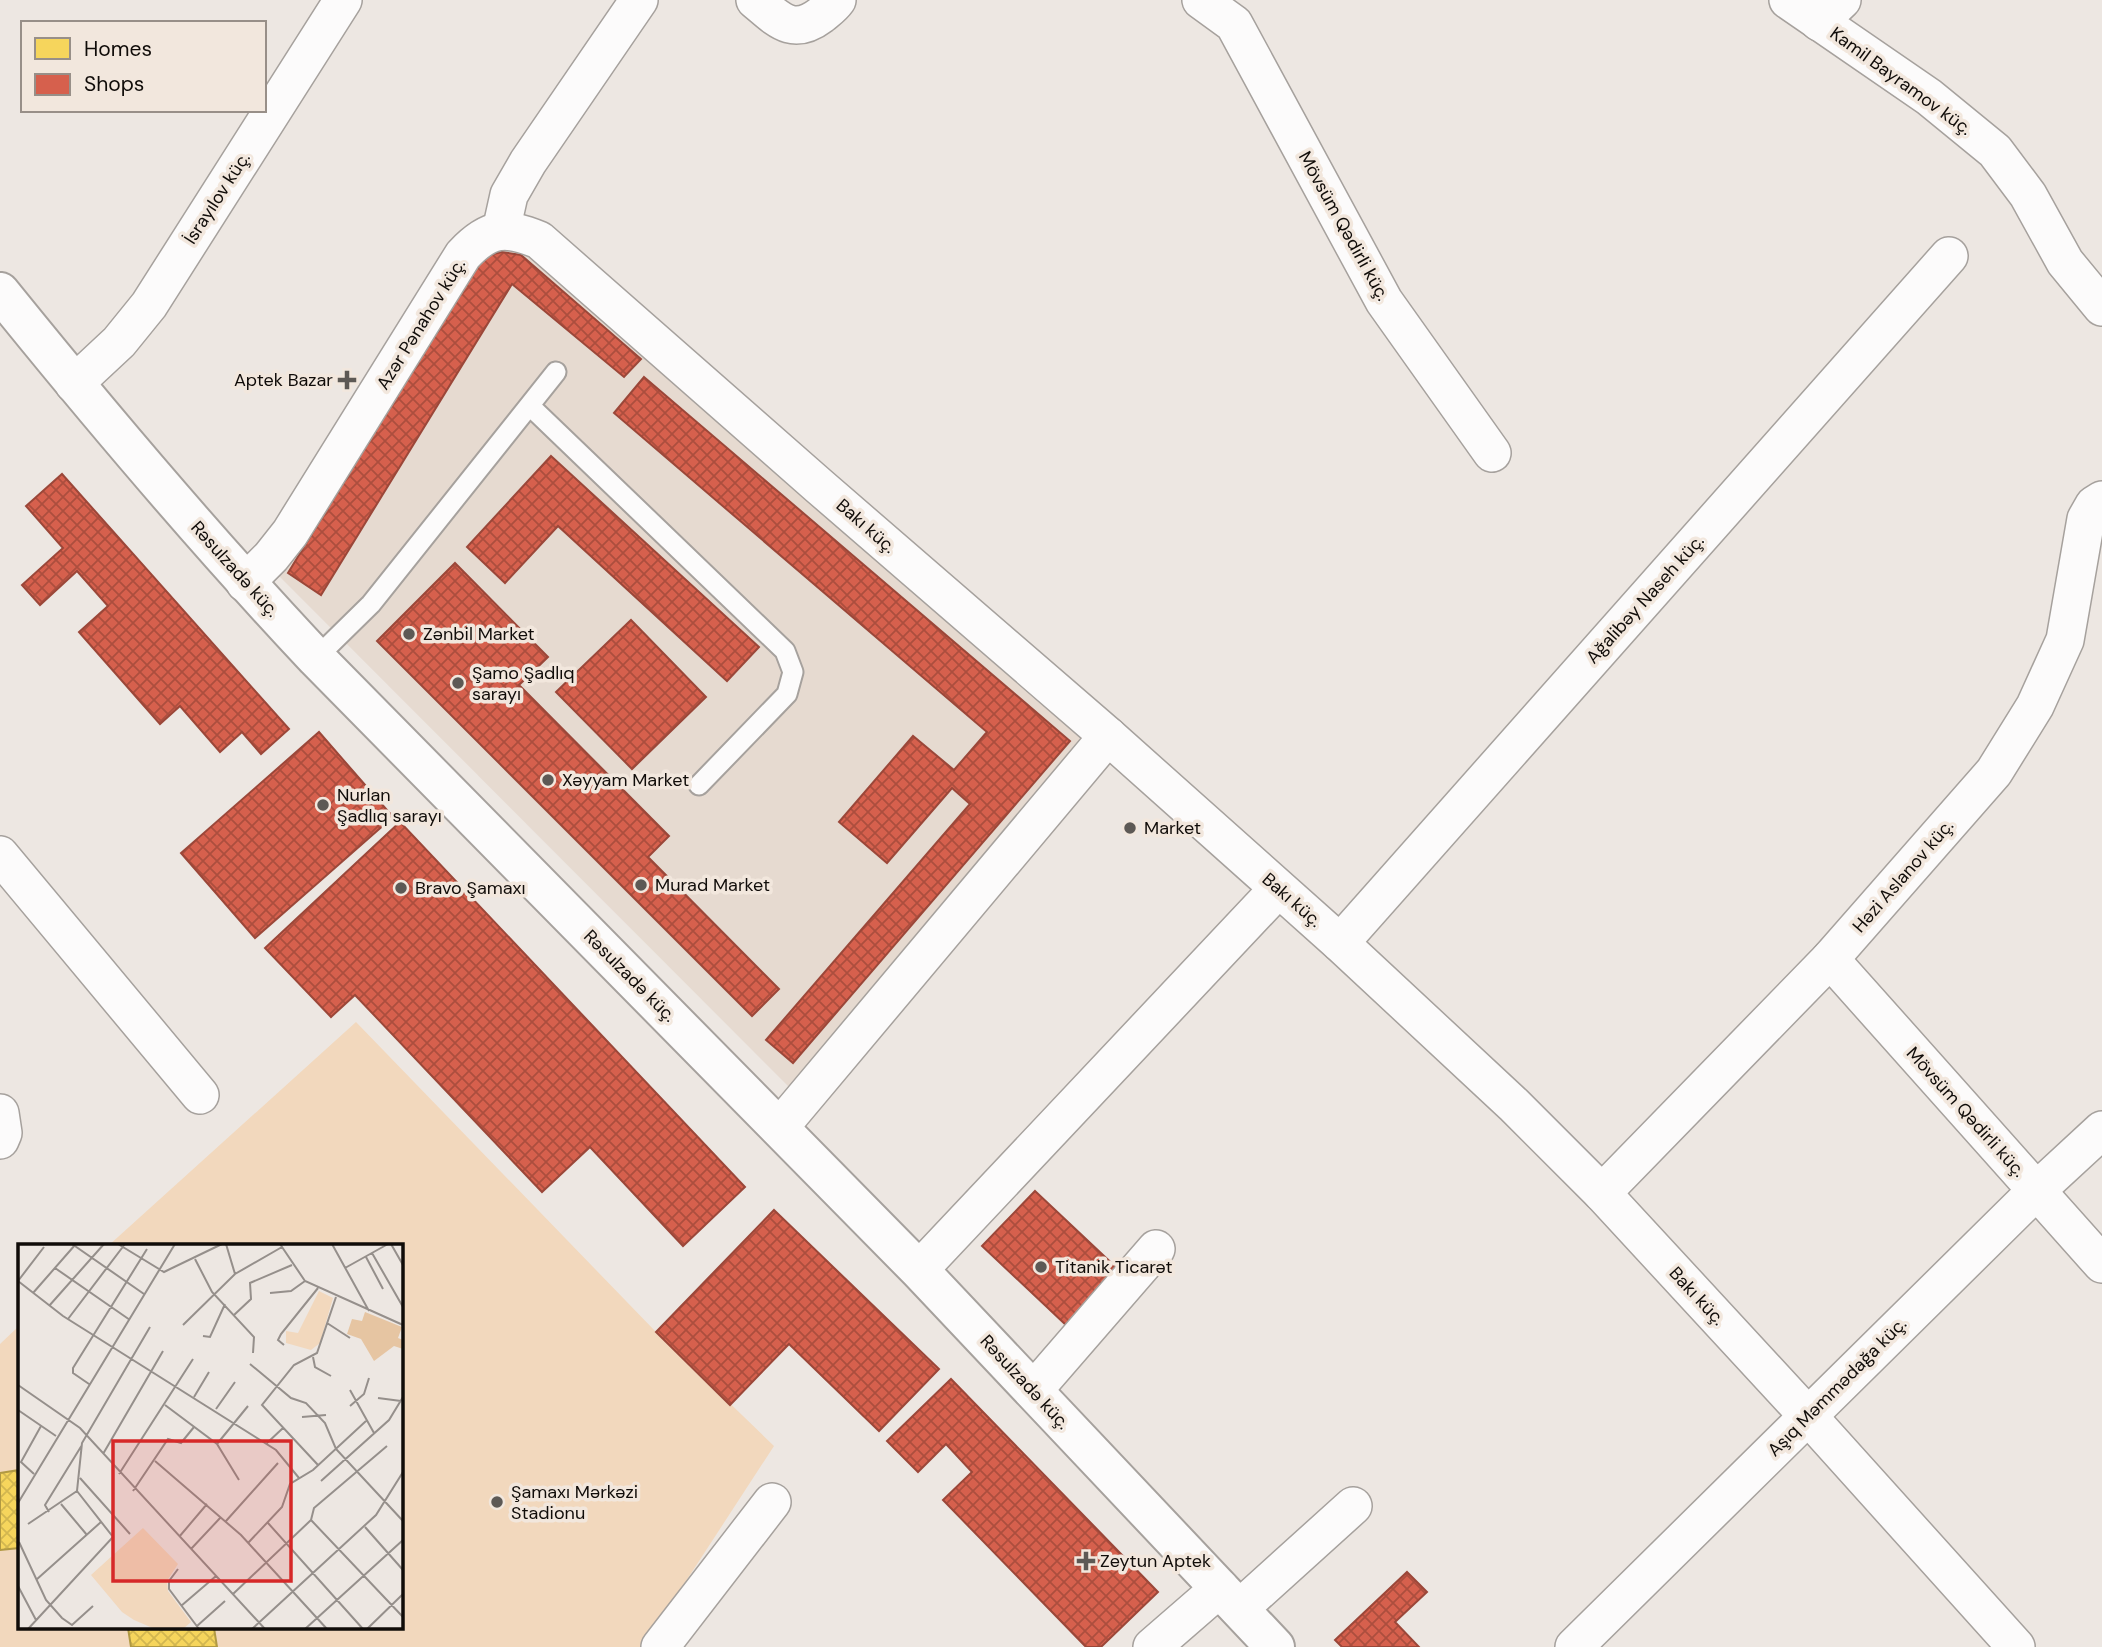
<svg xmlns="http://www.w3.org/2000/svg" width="2102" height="1647" viewBox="0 0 2102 1647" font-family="'DM Sans',sans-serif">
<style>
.built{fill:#e6dad0}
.pitch{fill:#f2d8bd}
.homes{fill:url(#homes-cross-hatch);stroke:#b19943;stroke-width:2}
.shops{fill:url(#shops-cross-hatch);stroke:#9b4739;stroke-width:2}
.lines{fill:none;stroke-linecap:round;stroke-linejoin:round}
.service-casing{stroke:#a6a19d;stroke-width:23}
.minor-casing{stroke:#a6a19d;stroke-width:40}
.tertiary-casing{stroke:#a6a19d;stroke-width:42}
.service{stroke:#fcfbfb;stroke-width:19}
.minor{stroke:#fcfbfb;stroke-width:37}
.tertiary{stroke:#fcfbfb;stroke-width:38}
.poi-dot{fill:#5d5955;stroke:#f2e7dd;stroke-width:2.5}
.labels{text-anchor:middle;stroke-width:7;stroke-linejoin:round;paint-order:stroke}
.street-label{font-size:18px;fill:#100c09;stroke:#f2e7dd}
.poi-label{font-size:18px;fill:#100c09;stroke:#f2e7dd;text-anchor:start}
.inset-road{fill:none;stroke:#958f8b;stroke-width:2}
.view{fill:#d62828;fill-opacity:0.15;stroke:#d62828;stroke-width:3.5}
.inset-edge{fill:none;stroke:#100c09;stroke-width:3.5}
</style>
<defs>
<pattern id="homes-cross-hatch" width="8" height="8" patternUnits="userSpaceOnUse" patternTransform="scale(1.75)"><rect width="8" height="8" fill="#f6d55c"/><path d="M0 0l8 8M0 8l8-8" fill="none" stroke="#d2b64f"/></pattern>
<pattern id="shops-cross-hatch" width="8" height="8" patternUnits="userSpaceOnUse" patternTransform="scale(1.75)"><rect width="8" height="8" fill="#d6604d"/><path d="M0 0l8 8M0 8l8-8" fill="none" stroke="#ac4e3e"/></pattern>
</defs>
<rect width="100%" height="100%" fill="#ede7e2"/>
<polygon class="built" points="498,244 525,251 1083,739 792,1090 279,576 476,256"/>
<polygon class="pitch" points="356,1022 656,1332 774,1446 643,1647 0,1647 0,1344 19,1326 19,1628 401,1628 401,1246 108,1246"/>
<g class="homes">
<polygon points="19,1470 19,1548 0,1550 0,1473"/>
<polygon points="128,1628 214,1628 217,1647 131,1647"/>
</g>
<g class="shops">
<polygon points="502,252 521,255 641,359 624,377 512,284 321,595 288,573 477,264 489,255"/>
<polygon points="644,377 1070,741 793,1063 766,1040 970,804 952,788 887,863 839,822 913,736 954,770 987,732 614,413"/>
<polygon points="551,456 759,647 727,681 558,526 505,583 467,547"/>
<polygon points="62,474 289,729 261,754 242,732 220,752 180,706 160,724 79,632 108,606 77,571 40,605 22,585 63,548 26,506"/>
<polygon points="455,563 548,657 519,685 669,836 648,857 779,989 752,1016 377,641"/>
<polygon points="631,620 706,697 632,769 556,692"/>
<polygon points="319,732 393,817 255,938 181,853"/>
<polygon points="400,822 745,1187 683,1246 590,1147 542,1192 355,995 331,1017 265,948"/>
<polygon points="1035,1191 1119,1270 1066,1325 982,1246"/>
<polygon points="774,1210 939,1369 879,1431 789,1344 730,1405 656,1332"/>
<polygon points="951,1379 1158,1592 1101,1647 1086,1647 943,1500 972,1472 946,1444 918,1472 887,1441"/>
<polygon points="1407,1572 1427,1592 1395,1622 1419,1647 1342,1647 1335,1640"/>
</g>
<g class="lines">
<g class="service-casing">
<g id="service">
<polyline points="530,406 785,651 793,672 787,694 699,785"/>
<polyline points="316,658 371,604 556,372"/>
</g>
</g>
<g class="minor-casing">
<g id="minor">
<path d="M755 0C778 19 792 37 821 15 827 10 832 7 837 0"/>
<polyline points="1201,0 1234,24 1384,301 1492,453"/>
<polyline points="1788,0 1929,97 1995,151 2028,195 2065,262 2102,307"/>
<polyline points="1819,22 1842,0"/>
<polyline points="501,231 509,195 528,162 639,0"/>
<polyline points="74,384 119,342 149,305 343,0"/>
<path d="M245 583 271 557 290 533 463 255C489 227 505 226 539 240L819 486 1108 736 1340 943 1514 1105 1602 1193 1808 1416 2016 1647"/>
<polyline points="0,855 200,1095"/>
<polyline points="1340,943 1949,256"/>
<polyline points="1830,959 2102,1264"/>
<polyline points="0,1113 3,1133 0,1140"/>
<polyline points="779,1128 1108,736"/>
<polyline points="1602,1193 1830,959 1994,772 2035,706 2065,640 2086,519 2094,505 2102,500"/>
<polyline points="919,1270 1278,889"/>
<polyline points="1033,1391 1156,1249"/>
<polyline points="1239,1609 1353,1506"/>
<polyline points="660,1647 772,1502"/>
<polyline points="1152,1647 1220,1588"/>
<polyline points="1574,1647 2036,1191 2102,1130"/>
</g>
</g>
<g class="tertiary-casing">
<path id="tertiary" d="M0 292C101 417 205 540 316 658L919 1270 1275 1647"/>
</g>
<use href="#service" class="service"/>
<use href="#minor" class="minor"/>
<use href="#tertiary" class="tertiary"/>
</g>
<g class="poi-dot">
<path d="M343.5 369.5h7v7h7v7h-7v7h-7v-7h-7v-7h7z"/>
<circle cx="409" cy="634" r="7"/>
<circle cx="458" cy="683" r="7"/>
<circle cx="548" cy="780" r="7"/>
<circle cx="323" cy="805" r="7"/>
<circle cx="1130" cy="828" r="7"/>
<circle cx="641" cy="885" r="7"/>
<circle cx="401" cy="888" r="7"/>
<circle cx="1041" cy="1267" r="7"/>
<circle cx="497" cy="1502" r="7"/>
<path d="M1082.5 1550.5h7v7h7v7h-7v7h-7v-7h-7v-7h7z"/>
</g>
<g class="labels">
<g class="street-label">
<text transform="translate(1901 81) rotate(36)" y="6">Kamil Bayramov küç.</text>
<text transform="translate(217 198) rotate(-57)" y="6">İsrayılov küç.</text>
<text transform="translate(1344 226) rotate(61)" y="6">Mövsüm Qədirli küç.</text>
<text transform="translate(421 324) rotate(-58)" y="6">Azər Pənahov küç.</text>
<text transform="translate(866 526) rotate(41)" y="6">Bakı küç.</text>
<text transform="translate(235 569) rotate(48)" y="6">Rəsulzadə küç.</text>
<text transform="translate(1645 599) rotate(-48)" y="6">Ağalibəy Naseh küç.</text>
<text transform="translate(1903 876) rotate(-49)" y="6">Həzi Aslanov küç.</text>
<text transform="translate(1292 900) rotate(41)" y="6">Bakı küç.</text>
<text transform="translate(630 976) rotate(45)" y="6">Rəsulzadə küç.</text>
<text transform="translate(1966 1112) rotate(48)" y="6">Mövsüm Qədirli küç.</text>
<text transform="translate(1697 1296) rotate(47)" y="6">Bakı küç.</text>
<text transform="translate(1025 1382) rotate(47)" y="6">Rəsulzadə küç.</text>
<text transform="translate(1837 1387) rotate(-45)" y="6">Aşıq Məmmədağa küç.</text>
</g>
<g class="poi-label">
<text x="333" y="386" text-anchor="end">Aptek Bazar</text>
<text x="423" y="640">Zənbil Market</text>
<text x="472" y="679">Şamo Şadlıq<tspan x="472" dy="21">sarayı</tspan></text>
<text x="562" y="786">Xəyyam Market</text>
<text x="337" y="801">Nurlan<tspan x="337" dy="21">Şadlıq sarayı</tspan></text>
<text x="1144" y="834">Market</text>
<text x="655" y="891">Murad Market</text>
<text x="415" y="894">Bravo Şamaxı</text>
<text x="1055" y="1273">Titanik Ticarət</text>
<text x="511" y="1498">Şamaxı Mərkəzi<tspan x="511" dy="21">Stadionu</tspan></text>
<text x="1100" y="1567">Zeytun Aptek</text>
</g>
</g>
<g transform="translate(18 1244)">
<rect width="385" height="385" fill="#ede7e2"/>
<path d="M301 47 315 54 302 99 293 106 268 99V87L280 89Z" fill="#f2d8bd"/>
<path d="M347 68 384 83 380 94 385 96V105L376 102 356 117 343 95 329 90 334 75 344 77Z" fill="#e6c5a2"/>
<path d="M125 284 160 320 149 337 150 347 173 378 165 385H137L116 376 104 368 73 331Z" fill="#f2d8bd"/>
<path class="inset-road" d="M54 0 126 50M100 0 146 28 204 0M208 0 217 30M262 0 287 37 385 81M314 0 351 67M373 0 385 21M354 9 385 63M348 13 365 45M177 15 194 48 236 93 235 109M37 24 112 76M327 24 370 0M0 37 45 72 258 206 281 234M0 37 26 3M15 49 57 1M252 49 273 47 287 37M31 62 86 0M216 71 233 55 232 39 274 21M50 75 107 0M309 79 332 94M165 81 217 30 264 3M185 92 192 93 207 60M266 101 260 96 263 90 300 44M295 113 297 123 313 132M232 120 273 154 288 159 307 179 318 205 385 277M71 140 55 129V124L129 5M0 141 62 184 247 385M332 146 356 189M176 153 191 128M360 154 383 157M147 161 199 200 221 236M332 162 346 150 351 134M198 165 217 138M0 166 38 192M284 173 308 171M249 199 265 184M199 200 230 162M85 210 145 107M137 217 223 291 309 385M300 221 244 161 276 121 299 109 318 53M16 230 3 218 23 182M101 230 175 115M62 234 112 290M303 237 371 176 385 153M115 247 150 195 163 199 176 183M0 259 157 0M43 260 69 291M31 268 27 261 64 201M293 276 385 373M208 277 260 219M250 279 345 385M10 280 59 247M347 283 385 326M161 293 189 260M1 298 28 356 44 374 54 381 75 362M230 299 264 263 272 240 295 226 348 177M173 305 203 273M160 325 151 337V345L181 385M18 336 83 278M0 342 18 376M215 350 293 276 296 264 369 202M163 362 198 332M179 382 207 357M10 385 95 293 59 247 64 199 132 83M234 385 358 271 385 228M287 385 385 296M349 385 385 350"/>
<path class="view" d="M95 197H273V337H95Z"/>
<rect width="385" height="385" class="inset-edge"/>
</g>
<rect x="21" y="21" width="245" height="91" fill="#f2e7dd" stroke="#988f88" stroke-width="2"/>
<rect x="35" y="38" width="35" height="21" fill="#f6d55c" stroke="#988f88" stroke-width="2"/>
<text x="84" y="56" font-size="21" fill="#100c09">Homes</text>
<rect x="35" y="74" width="35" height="21" fill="#d6604d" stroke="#988f88" stroke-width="2"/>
<text x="84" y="91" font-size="21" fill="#100c09">Shops</text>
</svg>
